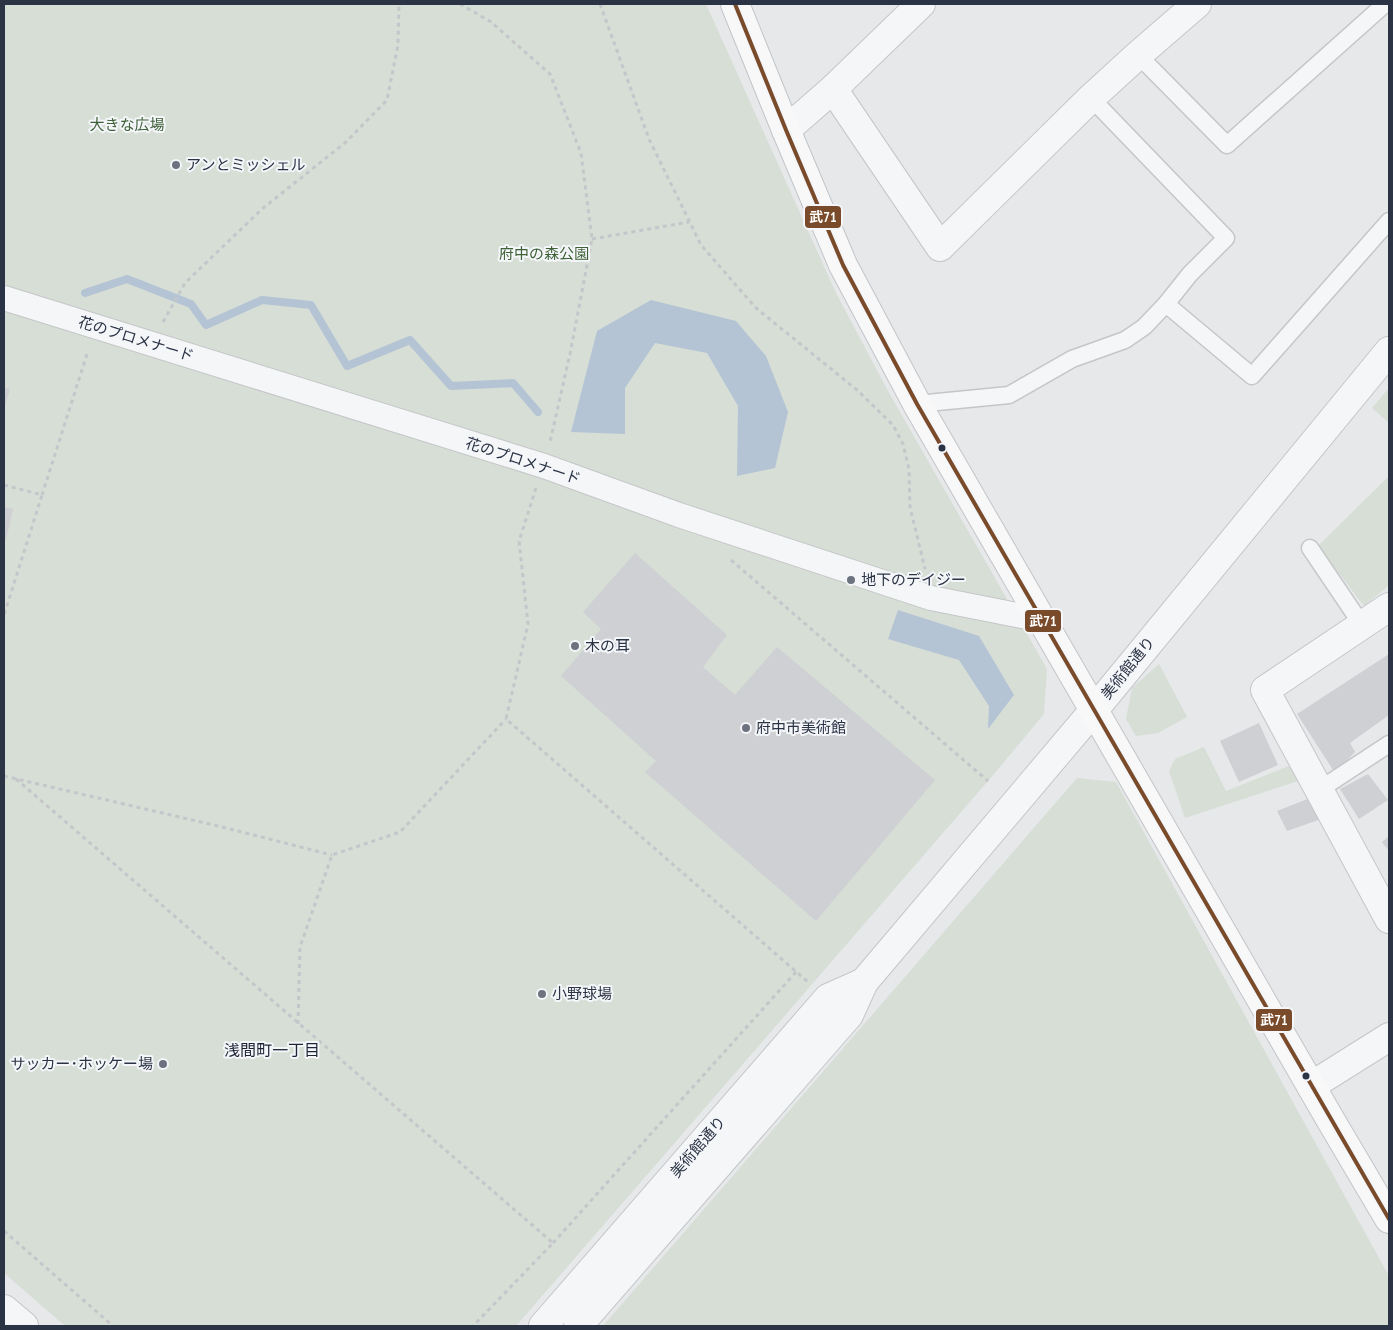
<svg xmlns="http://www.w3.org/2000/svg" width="1393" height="1330" viewBox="0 0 1393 1330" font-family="'PT Sans Narrow','Noto Sans JP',sans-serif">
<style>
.green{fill:#d6ded6}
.water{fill:#b4c4d5}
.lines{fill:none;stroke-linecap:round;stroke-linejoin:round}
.stream{stroke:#b4c4d5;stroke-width:8}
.building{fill:#ced0d3}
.service-casing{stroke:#c4c6c8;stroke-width:19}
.pedestrian-casing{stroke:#c4c6c8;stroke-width:26}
.minor-casing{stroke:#c4c6c8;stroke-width:30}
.tertiary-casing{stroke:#c4c6c8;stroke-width:30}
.primary-casing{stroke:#c2c5c8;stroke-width:30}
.path{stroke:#c5c6ca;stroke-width:3;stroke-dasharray:4 4;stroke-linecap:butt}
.service{stroke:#f5f6f7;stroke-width:16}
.pedestrian{stroke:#f5f6f7;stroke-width:24}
.minor{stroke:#f5f6f7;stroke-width:28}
.tertiary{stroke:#f5f6f7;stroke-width:28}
.primary{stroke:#f8f8f8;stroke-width:28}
.bus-1-casing{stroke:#f4f6f9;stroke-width:8}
.bus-1{stroke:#7a4b2a;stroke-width:4}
.poi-dot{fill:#6c737f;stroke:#f4f6f9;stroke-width:2}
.bus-dot{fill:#2b3445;stroke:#f4f6f9;stroke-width:2}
.labels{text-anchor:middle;stroke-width:4;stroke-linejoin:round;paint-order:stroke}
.park-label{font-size:15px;fill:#3f6138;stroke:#f4f6f9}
.poi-label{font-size:15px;fill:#2b3445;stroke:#f4f6f9;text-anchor:start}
.street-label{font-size:15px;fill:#2b3445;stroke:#f4f6f9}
.neighbourhood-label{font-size:16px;fill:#1d2536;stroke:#f4f6f9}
.line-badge{stroke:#f4f6f9;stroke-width:2}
.badge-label{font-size:14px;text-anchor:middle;font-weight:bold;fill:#fff}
</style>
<rect width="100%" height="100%" fill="#e6e8ea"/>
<g class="green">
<polygon points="4,4 706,4 836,293 888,391 1047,669 1044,714 988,781 516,1326 65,1326 4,1273"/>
<polygon points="1389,388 1389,423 1372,408"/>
<polygon points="1389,476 1389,585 1364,606 1318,546"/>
<polygon points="1159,664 1187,717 1158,733 1136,736 1126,719 1132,688"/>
<polygon points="1204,747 1226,791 1299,762 1307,778 1185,818 1169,771 1175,759"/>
<polygon points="1077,778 1116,782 1389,1276 1389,1326 603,1326"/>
</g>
<g class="water">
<polygon points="651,300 736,321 766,356 788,412 775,468 737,476 738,406 707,353 655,343 625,388 625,434 571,432 597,331"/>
<polygon points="898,610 979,636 1014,695 988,729 989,706 959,660 888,639"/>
</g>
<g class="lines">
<polyline class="stream" points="85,293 127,279 191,304 206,325 262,300 311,305 347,366 410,340 451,386 513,383 538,412"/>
</g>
<g class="building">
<polygon points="4,388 10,389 4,409"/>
<polygon points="4,507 13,509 6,540 4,539"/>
<polygon points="635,553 727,635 703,667 735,695 777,647 935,780 816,921 645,772 656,761 561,676 601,629 583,612"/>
<polygon points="1389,654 1389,715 1350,743 1355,752 1335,773 1297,714"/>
<polygon points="1259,723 1278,765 1239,782 1220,741"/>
<polygon points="1368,774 1388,800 1359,819 1340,789"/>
<polygon points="1315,796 1324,818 1287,831 1277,811"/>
<polygon points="1389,836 1389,851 1382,842"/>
</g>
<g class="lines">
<g class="service-casing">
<g id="service">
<polyline points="1138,55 1227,145 1385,4"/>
<polyline points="1166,304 1252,376 1389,221"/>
<polyline points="917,404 1009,395 1072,359 1125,340 1144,327 1166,304 1190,274 1226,238 1091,98"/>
<polyline points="1310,548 1362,625"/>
<polyline points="1319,790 1389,744"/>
</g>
</g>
<g class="pedestrian-casing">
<polyline id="pedestrian" points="4,298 544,466 679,515 931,598 1042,620"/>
</g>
<g class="minor-casing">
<g id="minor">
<polyline points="833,89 940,247 1091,98 1138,55 1197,4"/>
<polyline points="786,130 833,89 921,4"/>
<polyline points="1389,607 1265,690 1389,919"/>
<polyline points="1311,1086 1389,1037"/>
</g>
</g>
<g class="tertiary-casing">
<g id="tertiary">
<polyline points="4,1309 24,1326"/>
<polyline points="543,1326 828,998 864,982"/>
<polyline points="578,1326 849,1015 864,982 1094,710 1389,351"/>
</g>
</g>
<g class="primary-casing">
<polyline id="primary" points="735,4 786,130 843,265 917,404 1330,1119 1389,1219"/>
</g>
<g class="path">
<polyline points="460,4 491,22 550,74 581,153 592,239 570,354 550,442"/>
<polyline points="600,4 649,139 701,245 756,308 857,390 893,425 903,444 909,469 910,507 925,569"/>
<polyline points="592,239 689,222"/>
<polyline points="163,322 185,283 262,209 346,142 387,100 398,45 399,4"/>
<polyline points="4,485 42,495 4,615"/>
<polyline points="536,488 519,541 528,624 506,719 808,982"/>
<polyline points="42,495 88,351"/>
<polyline points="731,560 988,781"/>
<polyline points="4,776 218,826 332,855"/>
<polyline points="16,779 553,1243 473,1326"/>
<polyline points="298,1024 300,947 332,855 400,832 506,719"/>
<polyline points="4,1231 113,1326"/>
<polyline points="553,1243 796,972"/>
</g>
<use href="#service" class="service"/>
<use href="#pedestrian" class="pedestrian"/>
<use href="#minor" class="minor"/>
<use href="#tertiary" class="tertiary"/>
<use href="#primary" class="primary"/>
<g class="bus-1-casing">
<polyline id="bus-1" points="735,4 786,130 843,265 917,404 1389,1219"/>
</g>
<use href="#bus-1" class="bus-1"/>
</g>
<g class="poi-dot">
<circle cx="176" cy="165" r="5"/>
<circle cx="851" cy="580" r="5"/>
<circle cx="575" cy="646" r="5"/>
<circle cx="746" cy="728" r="5"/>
<circle cx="542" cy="994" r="5"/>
<circle cx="163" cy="1064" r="5"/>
</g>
<g class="bus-dot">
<circle cx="942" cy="448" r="4.5"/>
<circle cx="1306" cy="1076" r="4.5"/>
</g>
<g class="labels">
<g class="park-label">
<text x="127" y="130">大きな広場</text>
<text x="544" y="259">府中の森公園</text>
</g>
<g class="poi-label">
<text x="186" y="170">アンとミッシェル</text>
<text x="861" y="585">地下のデイジー</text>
<text x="585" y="651">木の耳</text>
<text x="756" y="733">府中市美術館</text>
<text x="552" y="999">小野球場</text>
<text x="153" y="1069" text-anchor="end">サッカー･ホッケー場</text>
</g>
<g class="street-label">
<text transform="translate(136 339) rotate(17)" y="5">花のプロメナード</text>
<text transform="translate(523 461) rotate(18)" y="5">花のプロメナード</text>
<text transform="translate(1128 668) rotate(-51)" y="5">美術館通り</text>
<text transform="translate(698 1147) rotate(-49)" y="5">美術館通り</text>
</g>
<g class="neighbourhood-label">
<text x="272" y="1056">浅間町一丁目</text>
</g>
</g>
<g class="line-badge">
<rect x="804" y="205" width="38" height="24" rx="5" fill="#7a4b2a"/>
<rect x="1024" y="609" width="38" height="24" rx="5" fill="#7a4b2a"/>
<rect x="1255" y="1008" width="38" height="24" rx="5" fill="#7a4b2a"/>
</g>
<g class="badge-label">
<text x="823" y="222">武71</text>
<text x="1043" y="626">武71</text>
<text x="1274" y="1025">武71</text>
</g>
<rect width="1393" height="1330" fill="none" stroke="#2b3445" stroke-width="10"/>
</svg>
